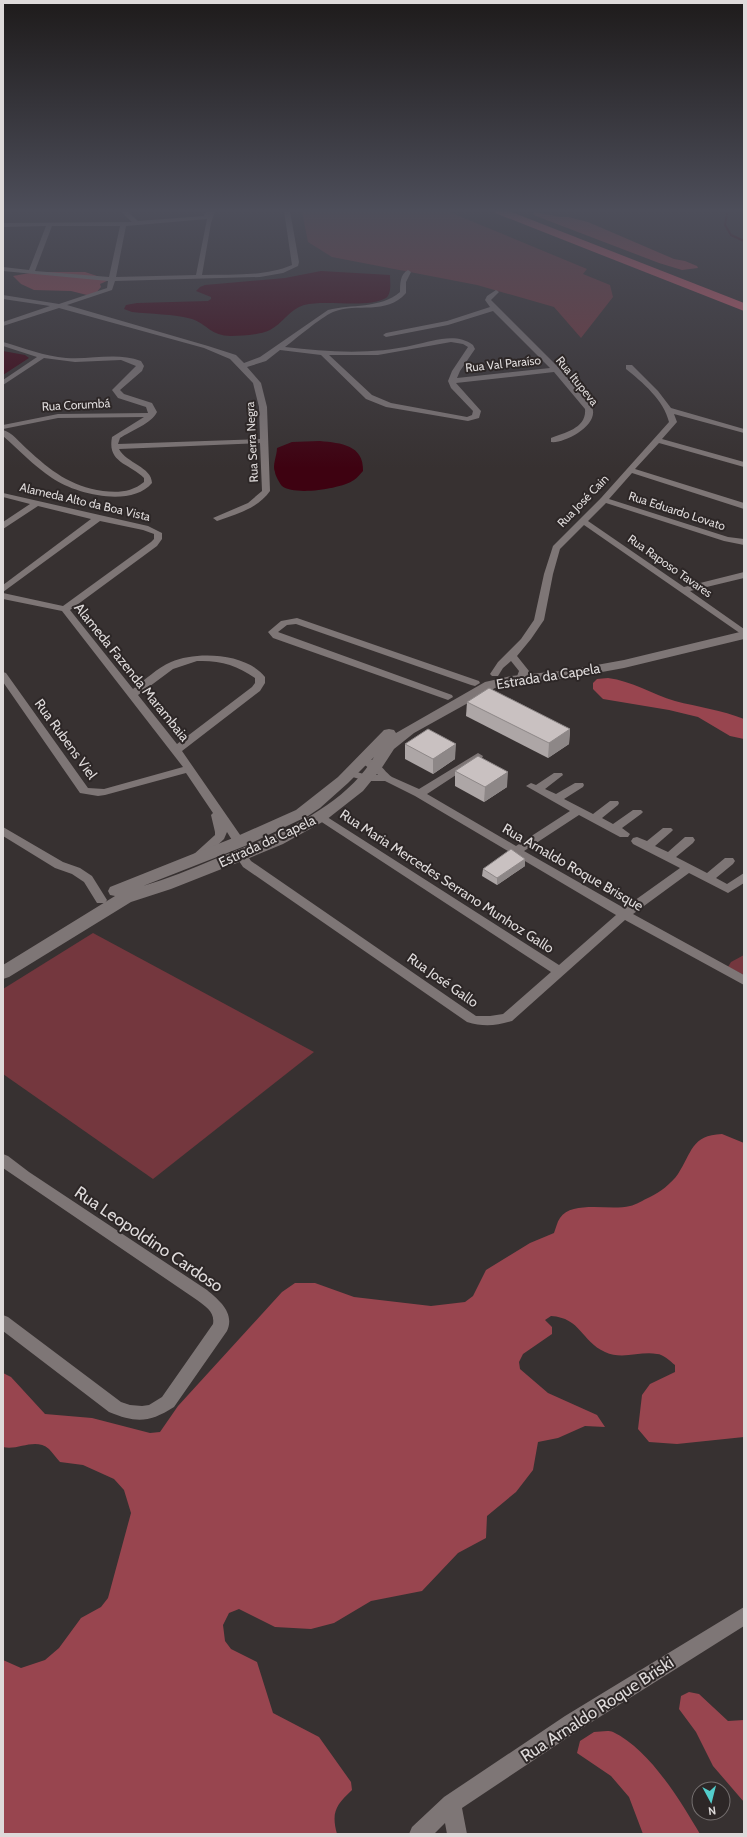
<svg xmlns="http://www.w3.org/2000/svg" width="747" height="1837" viewBox="0 0 747 1837" font-family="Cabin,sans-serif">
<style>
.green{fill:#74373e}
.forest{fill:#98454f}
.water{fill:#3e0211}
.lines{fill:none;stroke-linecap:round;stroke-linejoin:round}
.stream{stroke:#3e0211;stroke-width:2}
.street{fill:#7e7676;fill-rule:evenodd}
.secondary{fill:#7e7676;fill-rule:evenodd}
.highway{fill:#d45c6d;fill-rule:evenodd}
.wall{fill:#ada6a6}
.shaded-wall{fill:#8d8787}
.building{fill:#c9c1c1;stroke:#8d8787}
.labels{text-anchor:middle;stroke-width:4;stroke-linejoin:round;paint-order:stroke}
.far-street-label{font-size:12px;fill:#dedada;stroke:#2d2727}
.street-label{font-size:14px;fill:#dedada;stroke:#2d2727}
.near-street-label{font-size:17px;fill:#dedada;stroke:#2d2727}
</style>
<rect width="100%" height="100%" fill="#373131"/>
<g class="green">
<polygon points="302,211 447,211 587,269 583,274 610,285 613,297 581,338 554,307 477,285 332,257 308,242"/>
<polygon points="93,933 314,1052 153,1179 3,1074 3,989"/>
<polygon points="744,955 744,975 728,967 731,962"/>
</g>
<g class="forest">
<polygon points="534,212 560,217 568,217 588,222 674,259 685,261 697,266 698,268 682,270 659,263 536,216 533,214"/>
<polygon points="35,272 85,272 109,280 100,284 101,287 96,293 87,295 71,291 34,290 21,284 13,276"/>
<path d="M608 678C632 681 652 694 675 701 698 707 722 710 744 719V739L730 736 698 717 669 710 603 699 593 689V683L597 679Z"/>
<path d="M722 1134 744 1143V1437L677 1444 649 1442 638 1429 642 1395 650 1384 675 1372V1365C670 1361 663 1354 657 1354 640 1351 622 1360 605 1352 581 1341 581 1318 551 1316L545 1320 552 1327V1334L523 1354 519 1362 520 1369 548 1393 597 1415 605 1427 585 1426 558 1438 538 1442 533 1470 516 1492 487 1516 486 1538 458 1553 422 1591 371 1601 334 1623 311 1629 275 1627 239 1609 229 1613 223 1625 225 1641 231 1649 257 1662 273 1713 319 1737 351 1782 352 1790C336 1805 331 1812 337 1834H3V1660L21 1668 45 1660 59 1648 81 1618 101 1607 108 1598 131 1513 124 1490 114 1479 83 1465 60 1462C56 1458 53 1453 49 1449 35 1437 18 1451 3 1447V1373L11 1377 45 1414 92 1418 150 1433 160 1432 178 1406 282 1292 295 1283H315L354 1297 431 1306 465 1302 473 1296 486 1270 530 1243 554 1233C556 1228 557 1222 560 1218 572 1200 610 1211 630 1206 636 1205 643 1200 650 1197 660 1192 671 1184 678 1174 692 1153 691 1135 722 1134Z"/>
<polygon points="689,1692 699,1694 728,1721 744,1720 744,1802 713,1766 696,1732 679,1709 681,1696"/>
<path d="M594 1732C600 1732 608 1730 613 1732 649 1749 680 1800 700 1834H643L629 1797 611 1776 577 1753 580 1741Z"/>
</g>
<g class="water">
<path d="M321 271 390 275C390 281 392 294 386 298 366 309 327 299 304 305 290 309 282 324 270 330 259 335 242 336 231 336 211 336 207 324 192 319 173 314 151 314 132 312L124 309 126 305 137 303 208 301 211 299V297L196 291 200 287 205 285 285 278Z"/>
<polygon points="3,351 25,355 29,358 3,375"/>
<path d="M320 441C341 443 364 445 363 471 360 474 357 478 354 480 341 489 294 496 282 486 280 484 275 475 275 472 272 465 277 456 277 448L292 442Z"/>
</g>
<g class="lines">
<polyline class="stream" points="724,211 727,214 725,225 731,235 744,241"/>
<g class="street">
<path d="M120 211H127L138 221 204 216V213L215 211 211 223 202 275C232 274 264 277 292 265L284 211H290L299 262 298 266 283 273 260 277 115 281 112 290 67 305 208 346 236 355 244 363 260 357 328 310C351 304 380 309 400 292 400 284 400 274 408 270L411 272 406 282V293C386 316 357 302 333 312 320 318 297 338 285 347 327 352 372 355 414 345 433 341 456 332 473 345L475 349 460 371 457 378 550 368 493 311 448 325 386 337 383 335 386 333 447 321 490 307 485 300 487 296 496 290 499 292 491 300 559 368 592 407C600 425 564 444 551 442V438C565 433 587 428 585 409L554 372 456 383 481 411 479 418 468 421 386 407 366 399 321 355 280 350 266 361 247 367 261 383 267 407 270 491C258 508 239 513 220 520L217 521 213 518 248 503 262 491 260 443 119 449C126 463 152 467 152 483 131 508 75 494 52 478 34 466 19 450 3 436V430C12 432 20 443 27 449 51 471 70 486 103 491 118 493 132 492 144 482V478C129 463 107 463 112 437L144 417 58 418 3 429V425L58 414 148 413 146 407 118 398 112 390 136 366 121 360 75 362 44 358 3 385V380L37 357 3 346V342C24 348 44 356 66 358 92 360 116 352 141 361L144 366 142 371 120 390 124 394 152 403 157 412C152 423 131 431 120 438L118 444 260 439 259 407 253 383 230 359 204 348 59 308 3 326V322L50 306 3 299V295L59 304 107 288 108 281 3 271V267L29 270 46 226 3 227V223L132 222ZM207 219 196 275 116 277 126 226ZM52 226H120L109 277 35 271ZM451 342 463 344 468 347 452 371 448 381 451 388 473 411 472 415 467 417 391 403 372 395 329 355H378Z"/>
<path d="M626 365H632L658 391 671 408 744 429V433L674 414 677 422 662 439 744 462V467L659 443 635 469 744 503V509L632 473 609 499 728 537 744 539V545L724 541 606 503 588 521 684 587 744 572V578L690 591 744 629V636L584 525 560 549 553 574 544 620 531 639 517 656 529 671 525 681 521 682 517 681 516 679 519 671 511 661 503 668 498 676H492L490 674 498 662 521 639 534 620 544 574 553 546 601 498 669 422C664 400 642 382 626 369Z"/>
<path d="M3 493 148 526 162 533V539L157 546 70 610 133 689C145 680 157 668 171 662 197 651 246 653 265 677V683L260 691 182 751 245 842 243 845H235L227 832 224 839 201 861H193L191 858 193 855 215 835V832L211 815 213 813 186 773 105 795 98 796 80 793 3 682V672L6 673 88 788 104 789 183 767 62 611 3 599V593L63 606 151 542 154 539V534L143 530 100 521 3 592V585L91 519 38 506 3 529V522L30 504 3 497ZM197 661C219 660 237 665 255 678V683L252 687 177 744 138 695 173 669Z"/>
<polygon points="297,618 479,681 480,683 475,686 471,685 296,624 287,625 278,632 452,695 453,697 448,700 273,638 268,632 281,621"/>
<path d="M478 753 483 756 482 758 427 794 516 846 570 811 526 786 531 783 536 785 554 773H562L563 775 545 789 556 794 575 783H583L584 785 583 787 564 799 593 814 610 801H618L619 803 618 805 602 818 613 824 633 810H641L643 812 641 814 622 828 630 834 628 837H620L579 815 524 851 624 908 680 868 633 844 631 841 633 838 637 837 647 841 663 828H671L673 830 671 832 655 846 668 852 685 837H693L695 840 693 843 676 857 707 873 725 858H733L735 861 733 864 716 878 727 884 744 873V883L728 893 689 873 633 914 744 975V985L625 920 512 1021C496 1026 483 1027 467 1022L243 867 235 855 237 852H245L251 861 476 1016H490L503 1014 551 972 314 817 316 815H324L559 965 616 915 415 796 385 781H366L346 775 345 773 350 770 367 775H378C373 769 365 767 362 762L363 760C377 756 383 771 392 777 401 781 410 785 419 789Z"/>
<polygon points="3,827 63,862 80,868 92,876 107,900 105,903 97,903 84,882 72,874 55,868 3,836"/>
<path d="M3 1154 8 1156 29 1172 207 1290C220 1301 235 1313 227 1331L174 1407C149 1423 136 1423 109 1412L3 1331V1315L8 1317 121 1402 130 1405 142 1406 149 1405 162 1397 213 1324C215 1312 206 1307 197 1300L3 1168Z"/>
<polygon points="744,1607 744,1626 579,1730 462,1808 467,1834 447,1834 445,1823 434,1834 409,1834 412,1827 444,1797 565,1716"/>
</g>
<path class="secondary" d="M744 631V639L624 668 569 678 511 684 495 688 414 733 394 749 381 769 363 791 326 820 283 844 247 859 171 889 131 902 9 977 3 979V965L115 896 110 895 108 891 110 887 233 838 296 810 338 777 384 730 389 729 394 730 396 733 485 682 511 676 569 670 624 660ZM374 757C341 811 271 837 215 859 191 869 167 879 143 886L245 846 308 816 320 808 348 783Z"/>
<polygon class="highway" points="494,211 509,211 744,303 744,311 495,213"/>
</g>
<g class="wall">
<polygon points="467,702 570,729 569,744 548,758 466,716"/>
<polygon points="405,744 455,759 433,774 405,759"/>
<polygon points="455,771 507,787 484,802 455,786"/>
<polygon points="525,859 525,866 497,885 482,876 483,869"/>
</g>
<g class="shaded-wall">
<polygon points="570,729 569,744 548,758 549,743"/>
<polygon points="456,744 455,759 433,774 433,759"/>
<polygon points="508,772 507,787 484,802 485,787"/>
<polygon points="525,859 525,866 497,885 497,878"/>
</g>
<g class="building">
<polygon points="489,688 570,729 549,743 467,702"/>
<polygon points="428,729 456,744 433,759 405,744"/>
<polygon points="478,756 508,772 485,787 455,771"/>
<polygon points="511,849 525,859 497,878 483,869"/>
</g>
<linearGradient id="sky" x2="0" y2="1"><stop stop-color="#1e1b1b"/><stop offset="0.45" stop-color="#4d4e5a"/><stop offset="1" stop-color="#4d4e5a" stop-opacity="0"/></linearGradient>
<rect width="747" height="468" fill="url(#sky)"/>
<g class="labels">
<g class="far-street-label">
<text transform="translate(503 364) rotate(-6)" y="4">Rua Val Paraíso</text>
<text transform="translate(577 381) rotate(51)" y="4">Rua Itupeva</text>
<text transform="translate(76 405) rotate(-3)" y="4">Rua Corumbá</text>
<text transform="translate(252 442) rotate(-93)" y="4">Rua Serra Negra</text>
<text transform="translate(583 501) rotate(-46)" y="4">Rua José Cain</text>
<text transform="translate(85 502) rotate(13)" y="4">Alameda Alto da Boa Vista</text>
<text transform="translate(677 511) rotate(18)" y="4">Rua Eduardo Lovato</text>
<text transform="translate(670 566) rotate(35)" y="4">Rua Raposo Tavares</text>
</g>
<g class="street-label">
<text transform="translate(132 672) rotate(51)" y="5">Alameda Fazenda Marambaia</text>
<text transform="translate(548 676) rotate(-9)" y="5">Estrada da Capela</text>
<text transform="translate(66 739) rotate(54)" y="5">Rua Rubens Viel</text>
<text transform="translate(267 841) rotate(-25)" y="5">Estrada da Capela</text>
<text transform="translate(573 867) rotate(30)" y="5">Rua Arnaldo Roque Brisque</text>
<text transform="translate(447 881) rotate(33)" y="5">Rua Maria Mercedes Serrano Munhoz Gallo</text>
<text transform="translate(443 980) rotate(35)" y="5">Rua José Gallo</text>
</g>
<g class="near-street-label">
<text transform="translate(149 1239) rotate(34)" y="6">Rua Leopoldino Cardoso</text>
<text transform="translate(597 1709) rotate(-33)" y="6">Rua Arnaldo Roque Briski</text>
</g>
</g>
<rect width="747" height="1837" fill="none" stroke="#dedada" stroke-width="8"/>
<g transform="translate(711 1801) rotate(173)"><circle r="19" fill="#2d2727" stroke="#746f6f"/>
<path d="M0-3L7 15L0 10L-7 15Z" fill="#53cdcb"/>
<text y="-6" font-size="11" font-weight="bold" text-anchor="middle" fill="#dedada">N</text>
</g>
</svg>
